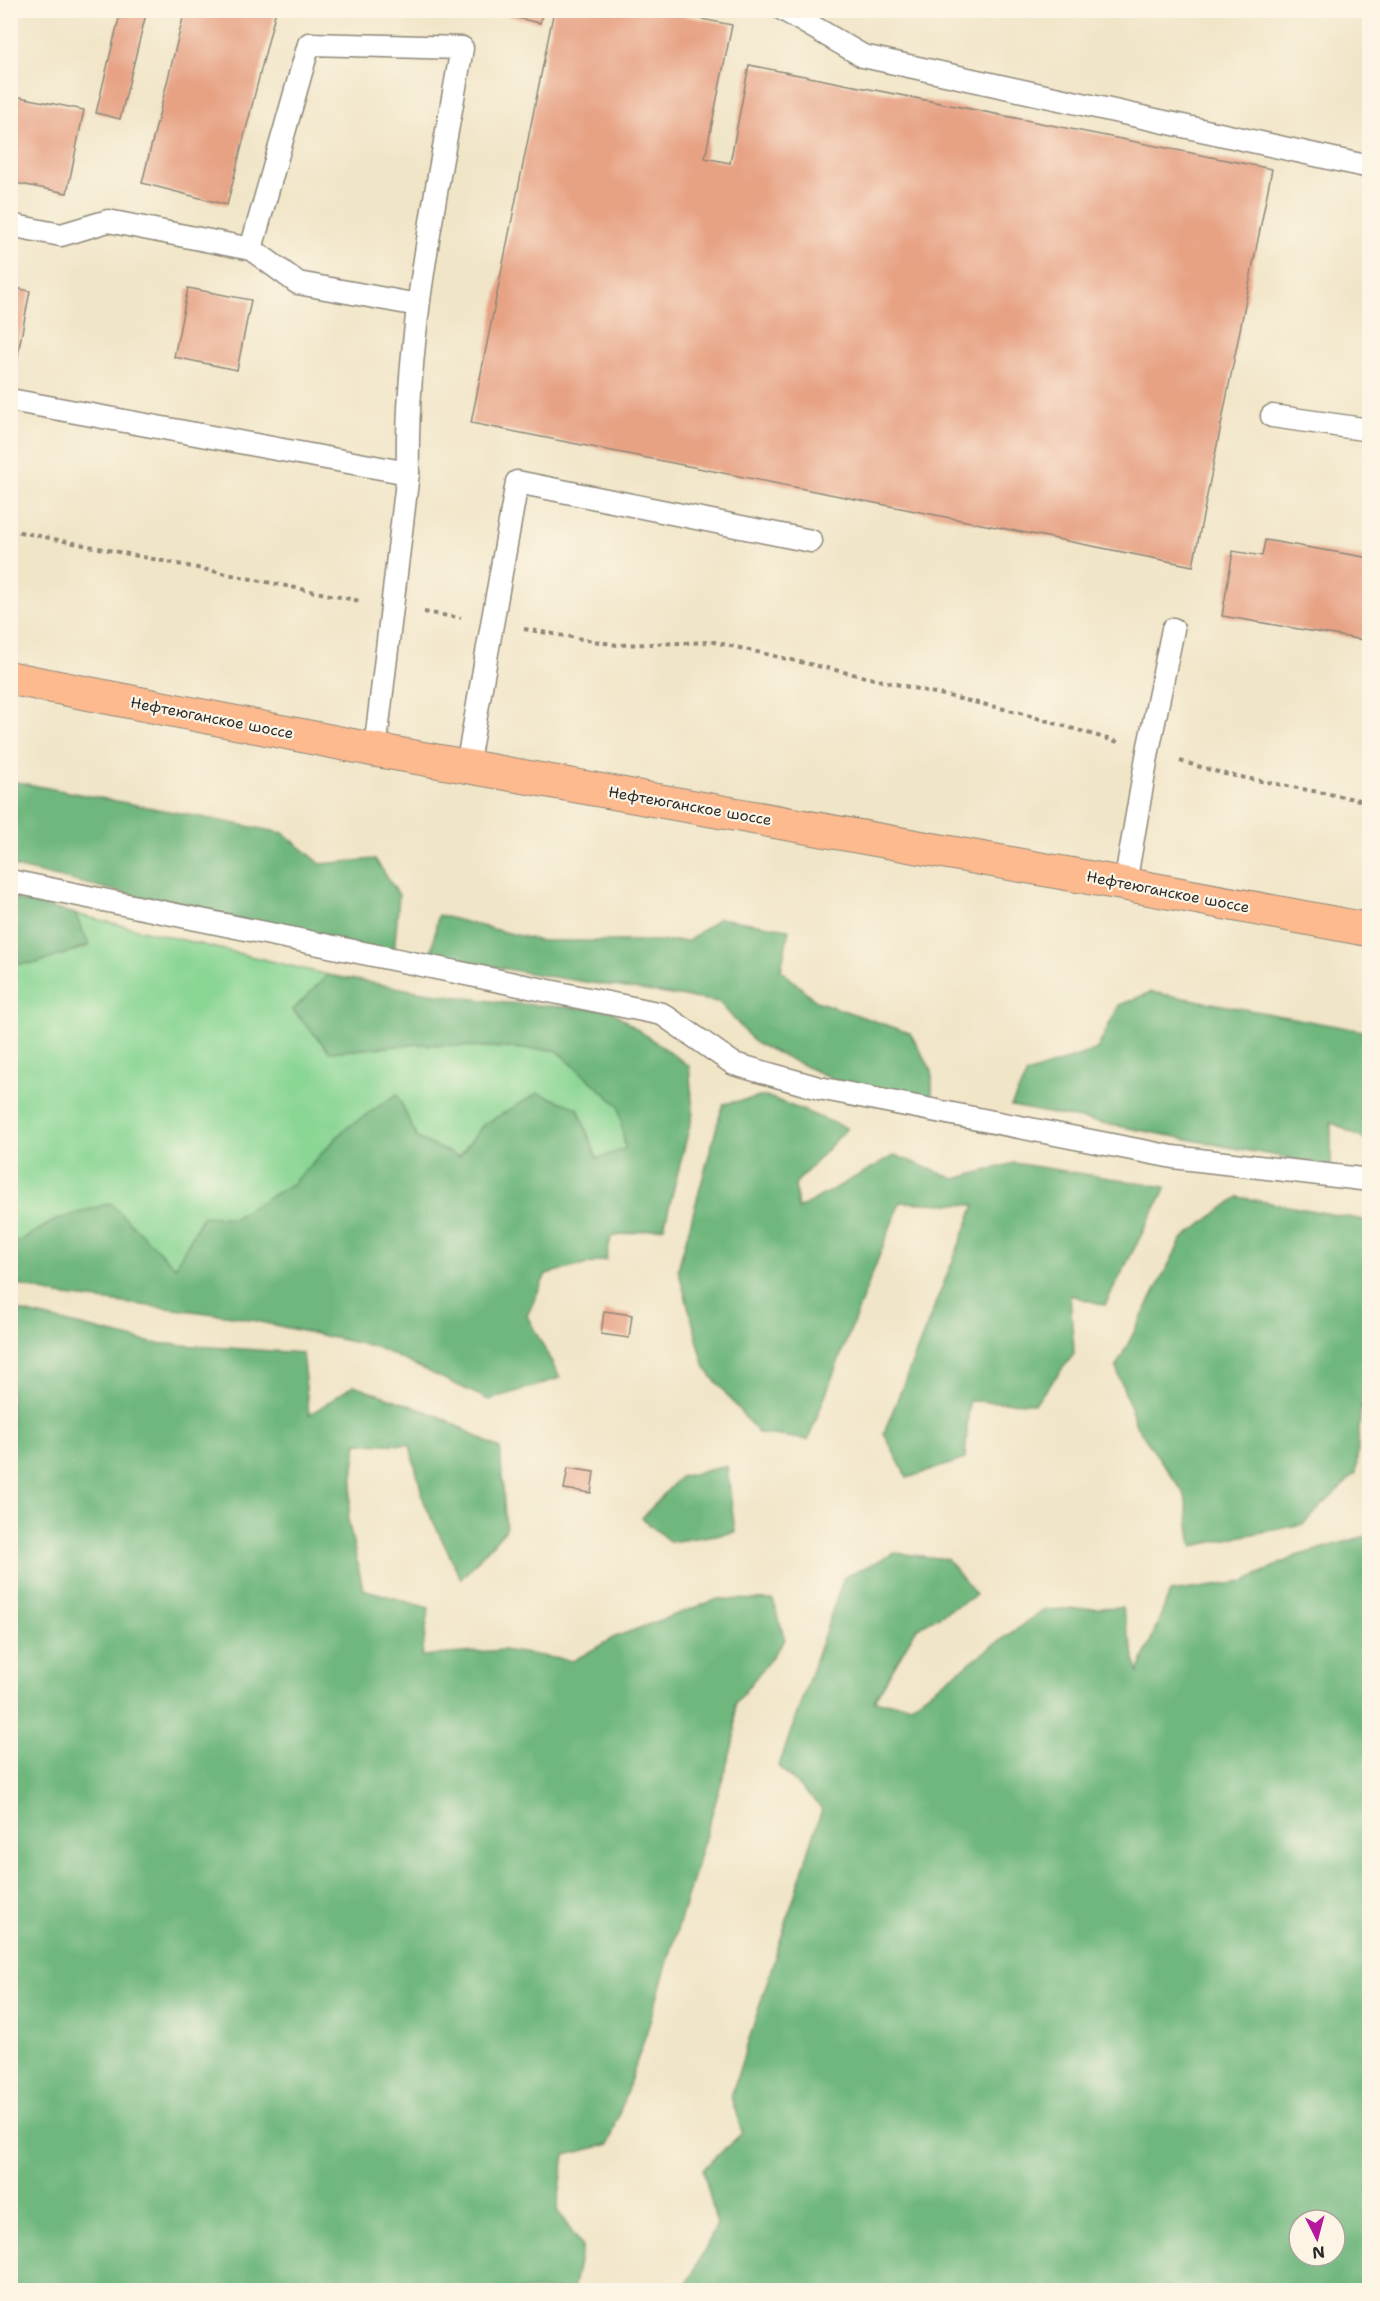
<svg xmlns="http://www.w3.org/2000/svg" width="1380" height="2301" viewBox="0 0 1380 2301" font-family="'Shantell Sans',sans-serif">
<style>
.green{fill:#8ad694;stroke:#5a8060;stroke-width:1.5}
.forest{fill:#6fb77e;stroke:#4d7154;stroke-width:1.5;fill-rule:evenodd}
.building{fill:#e7a284}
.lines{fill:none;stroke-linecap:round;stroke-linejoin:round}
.lane-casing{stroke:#8e8879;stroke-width:25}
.primary-casing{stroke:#8e8879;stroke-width:35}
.path{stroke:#8e8879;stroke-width:4;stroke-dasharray:4.5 4.5;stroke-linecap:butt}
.lane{stroke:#fff;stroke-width:22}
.primary{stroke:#fcba8e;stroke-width:33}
.labels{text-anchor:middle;stroke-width:4.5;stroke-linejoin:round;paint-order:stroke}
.street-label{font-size:15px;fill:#2b2b2b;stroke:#fcf5e5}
</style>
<rect width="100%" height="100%" fill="#fcf5e5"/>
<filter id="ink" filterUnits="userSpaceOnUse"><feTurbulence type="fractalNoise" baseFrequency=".0167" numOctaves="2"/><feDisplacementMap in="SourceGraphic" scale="12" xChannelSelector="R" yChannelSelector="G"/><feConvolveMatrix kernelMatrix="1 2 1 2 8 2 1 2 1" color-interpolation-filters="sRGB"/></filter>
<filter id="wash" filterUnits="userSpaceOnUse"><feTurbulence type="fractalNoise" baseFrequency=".008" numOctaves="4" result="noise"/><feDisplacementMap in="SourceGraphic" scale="24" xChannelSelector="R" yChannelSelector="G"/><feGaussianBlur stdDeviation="1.35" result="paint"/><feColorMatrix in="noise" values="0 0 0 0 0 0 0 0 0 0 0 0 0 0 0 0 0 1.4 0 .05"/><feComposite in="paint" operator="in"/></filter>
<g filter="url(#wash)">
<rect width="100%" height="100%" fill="#f1e5c7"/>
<polygon class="green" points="75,914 328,975 293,1010 330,1052 418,1044 556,1050 620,1106 625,1149 597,1159 578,1108 483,1125 459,1157 417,1138 397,1094 344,1130 292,1184 234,1218 203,1216 175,1268 56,1220 11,1246 10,964 37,963 89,946"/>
<g class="forest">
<polygon points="11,781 283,833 321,864 375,859 399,895 394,954 264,926 11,866"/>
<polygon points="11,898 75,914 89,945 37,963 11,964"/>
<polygon points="438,915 540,941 688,941 719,918 789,929 781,970 816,1001 910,1033 932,1071 932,1098 848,1086 755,1043 719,1002 540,975 431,955"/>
<polygon points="328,975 423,992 506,1003 610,1010 689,1066 693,1113 664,1227 611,1237 606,1260 546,1274 527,1316 560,1378 489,1400 376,1347 233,1316 58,1295 11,1283 10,1246 56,1220 110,1203 175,1267 203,1216 234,1218 292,1184 344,1130 397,1094 417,1138 459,1157 483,1125 538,1093 578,1108 597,1159 625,1149 619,1106 556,1050 418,1044 330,1052 293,1010"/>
<polygon points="1151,992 1369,1032 1369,1142 1331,1122 1331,1166 1011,1106 1027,1074 1097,1049 1119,1005"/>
<polygon points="766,1096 847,1128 795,1184 798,1209 895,1155 955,1179 1014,1163 1166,1187 1105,1305 1070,1295 1074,1354 1035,1403 969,1401 965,1459 907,1478 884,1433 975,1205 900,1202 808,1440 758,1433 705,1368 678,1269 723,1104"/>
<polygon points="1238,1197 1369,1221 1369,1295 1356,1473 1303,1524 1192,1546 1185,1495 1137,1427 1116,1367 1182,1239"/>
<polygon points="11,1309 152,1343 302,1353 309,1415 354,1385 439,1416 500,1449 506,1529 461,1579 424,1502 410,1445 357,1443 348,1520 363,1589 429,1608 422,1656 503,1650 573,1661 615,1637 718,1599 773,1600 785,1640 735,1704 735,1737 647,2031 609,2144 565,2155 557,2210 582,2247 573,2290 11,2290"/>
<polygon points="727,1466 735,1532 670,1542 642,1518 680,1477"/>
<path d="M1369 1535V2290H684L717 2225 703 2169 742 2133 731 2096 822 1809 779 1766 844 1577 895 1553 947 1559 976 1595 916 1629 874 1701 911 1705 1043 1610 1122 1607 1138 1673 1170 1592 1243 1582 1296 1556ZM1299 2220H1335V2256H1299Z"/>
</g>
<g id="blocks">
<g class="building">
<polygon points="121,10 147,10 120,119 96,113"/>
<polygon points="185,10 276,10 227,205 142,183"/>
<polygon points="481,10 543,10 540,23"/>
<polygon points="554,10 682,10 681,15 732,25 705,158 730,163 749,65 1272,169 1193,566 471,423"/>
<polygon points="10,95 84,110 67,193 10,182"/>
<polygon points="10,287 30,291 15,369 10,369"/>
<polygon points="188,288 251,300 237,370 174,357"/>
<polygon points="1265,540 1370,558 1370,641 1222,616 1233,551 1262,556"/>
<polygon points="604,1311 632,1315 629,1338 601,1334"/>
<polygon points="568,1468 594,1472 591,1493 564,1489"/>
</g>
</g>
</g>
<g filter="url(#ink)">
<use href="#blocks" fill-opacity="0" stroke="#8e8879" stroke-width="1.5"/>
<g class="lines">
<g class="lane-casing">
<g id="lane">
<polyline points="784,10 863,56 1370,167"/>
<polyline points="10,225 61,235 108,221 251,249 298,283 418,305"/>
<path d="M251 249 309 44 462 48C438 186 405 332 408 473L375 750"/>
<polyline points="10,400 408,473"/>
<polyline points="1272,416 1370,430"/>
<polyline points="467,767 517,482 811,541"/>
<polyline points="10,881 662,1014 734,1064 819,1088 1173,1157 1370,1180"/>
<polyline points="1125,884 1148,751 1173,629"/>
</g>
</g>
<g class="primary-casing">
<polyline id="primary" points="10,678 375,750 1125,884 1370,930"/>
</g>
<g class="path">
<polyline points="10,530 360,601"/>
<polyline points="424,612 461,618"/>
<polyline points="524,629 617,645 714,642 1017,712 1118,742"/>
<polyline points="1180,761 1225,774 1370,802"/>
</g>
<use href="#lane" class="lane"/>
<use href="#primary" class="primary"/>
</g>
</g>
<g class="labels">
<g class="street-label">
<text transform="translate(212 718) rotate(11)" y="5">Нефтеюганское шоссе</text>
<text transform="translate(690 806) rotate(10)" y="5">Нефтеюганское шоссе</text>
<text transform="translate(1168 892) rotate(11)" y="5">Нефтеюганское шоссе</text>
</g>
</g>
<rect width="1380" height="2301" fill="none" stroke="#fcf5e5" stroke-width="36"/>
<g transform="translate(1317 2238) rotate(174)"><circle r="28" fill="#fcf5e5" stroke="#a8a49b" stroke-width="1.5"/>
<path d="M0-4.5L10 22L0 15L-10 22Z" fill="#b5179e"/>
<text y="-9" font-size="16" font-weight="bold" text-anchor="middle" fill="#2b2b2b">N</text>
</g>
</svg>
